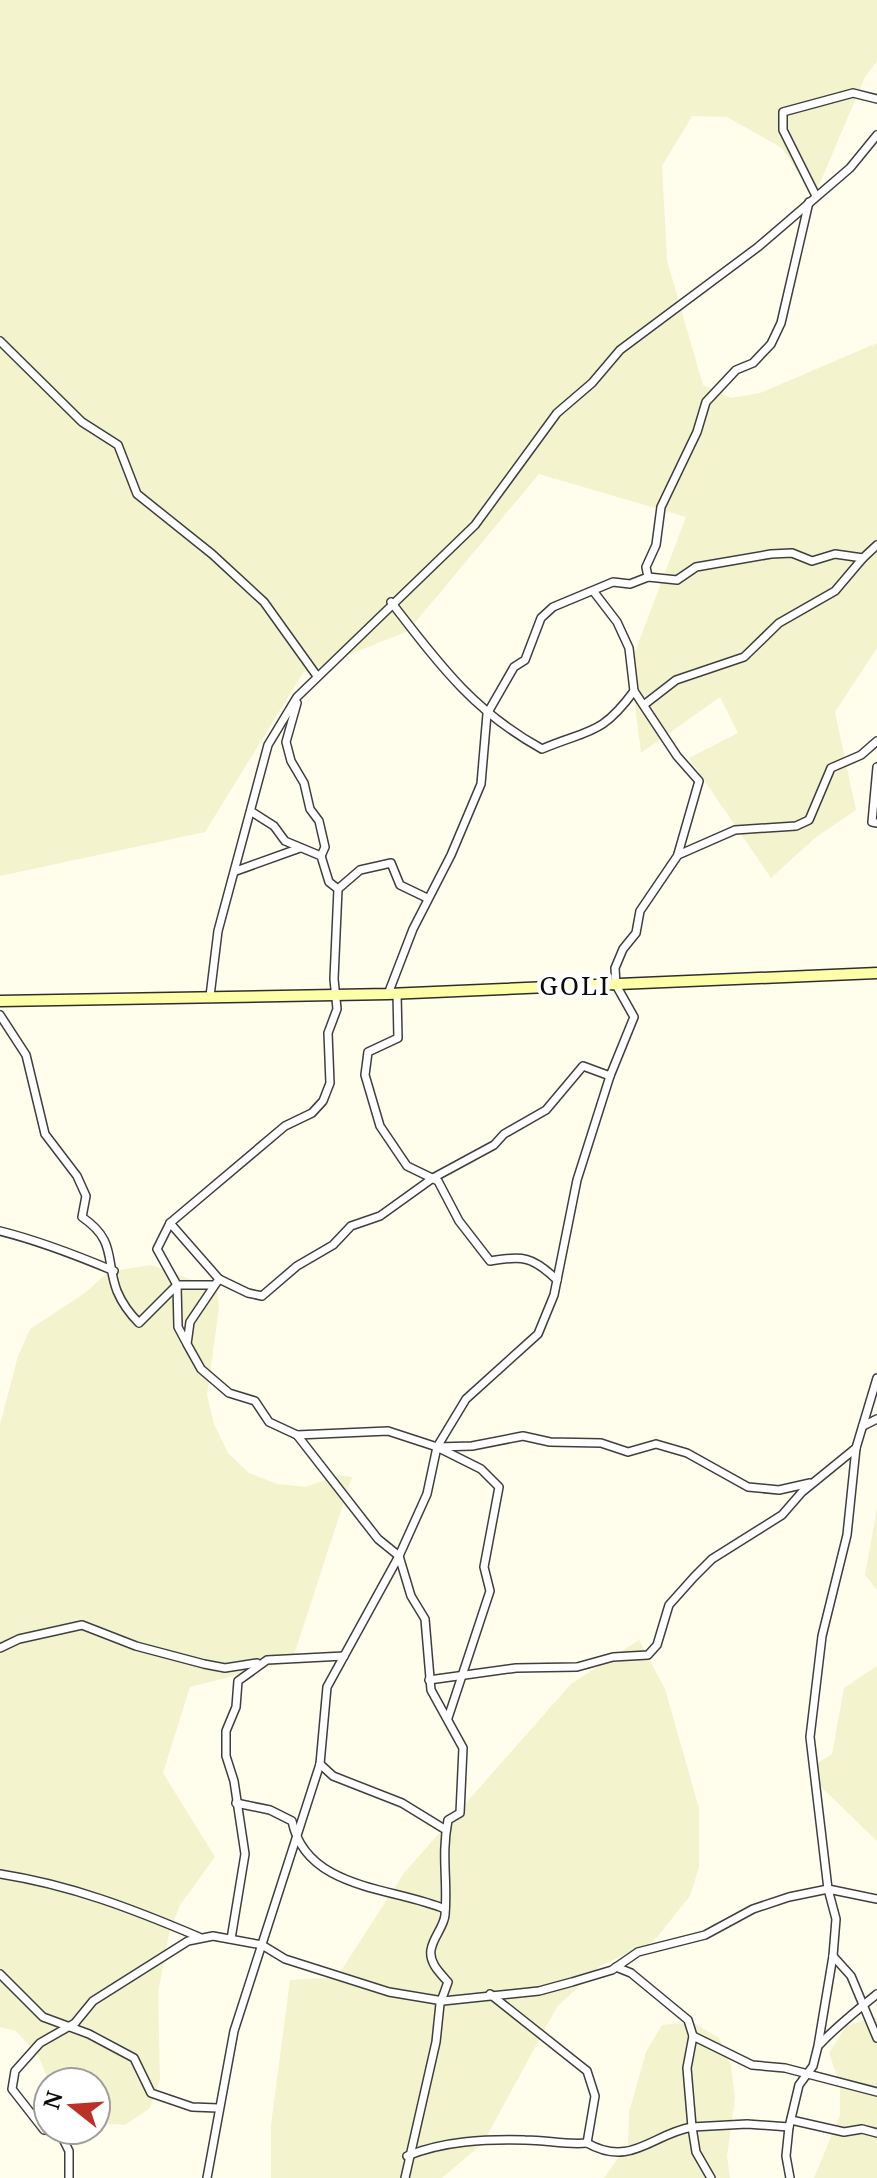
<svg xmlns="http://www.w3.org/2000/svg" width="877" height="2178" viewBox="0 0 877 2178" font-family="'Noto Serif',serif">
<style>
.farmland{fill:#f3f4cd}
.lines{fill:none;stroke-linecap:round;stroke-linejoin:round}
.street-casing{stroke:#3f3f3f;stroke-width:10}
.secondary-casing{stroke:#2e2e2e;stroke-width:13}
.street{stroke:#fff;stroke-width:7}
.secondary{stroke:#fdfea8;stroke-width:10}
.labels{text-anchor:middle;stroke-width:8;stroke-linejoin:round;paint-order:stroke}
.quarter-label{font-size:26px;letter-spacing:2px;fill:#0c0c0c;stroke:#fff}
</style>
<rect width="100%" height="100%" fill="#fffdec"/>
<g class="farmland">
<polygon points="0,0 877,0 877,61 865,77 814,197 782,148 727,117 692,116 662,166 667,260 703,385 731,398 760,393 877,343 877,648 835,712 856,810 815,838 771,878 689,758 738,733 720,697 641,753 630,665 686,517 539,474 408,631 303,673 205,832 0,876"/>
<polygon points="151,1265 217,1289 219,1308 207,1395 214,1424 228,1453 249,1473 277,1484 306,1487 338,1475 352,1477 292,1661 190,1687 163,1773 215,1857 180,1905 169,1933 158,1993 160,2080 150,2108 125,2125 96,2123 96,2082 49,2082 38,2055 16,2031 0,2027 0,1425 18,1356 30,1329 85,1293 108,1272"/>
<polygon points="877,1508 877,1590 865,1575"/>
<polygon points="639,1640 665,1689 699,1808 699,1867 690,1896 654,1941 600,1966 557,2007 483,2143 442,2178 271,2178 271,2125 290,1980 337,1977 404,1873 571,1684"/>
<polygon points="877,1666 877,1841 812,1778 810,1768 832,1754 844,1688"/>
<polygon points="874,2017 877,2018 877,2178 814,2178 840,2115 840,2084 829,2053 846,2026"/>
<polygon points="692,2022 719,2038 731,2065 735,2098 727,2156 730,2178 604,2178 628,2144 629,2112 646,2052 662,2025"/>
</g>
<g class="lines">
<g class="street-casing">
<g id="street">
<polyline points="816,196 783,130 783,112 853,93 877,99"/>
<polyline points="0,341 82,422 118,445 137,494 212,554 264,602 317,676"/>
<polyline points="648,577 677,580 696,567 771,554 792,553 812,561 835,554 863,558 877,545"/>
<polyline points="594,592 617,622 629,648 634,691 677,756 699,781 678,854"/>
<path d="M391 602C439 664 473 711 542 749 589 729 601 736 634 691"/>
<polyline points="297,703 286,742 291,761 304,783 310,809 319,821 325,847 321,856"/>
<polyline points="645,704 676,680 744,657 779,623 835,591 863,558"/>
<polyline points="877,767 872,822 877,823"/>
<path d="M252 812 274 826 285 841 321 856 329 882 338 889 334 979 337 1009 328 1033 330 1083 323 1101 312 1113 285 1126 170 1223 219 1279 190 1322 187 1344 201 1369 229 1393 255 1401 269 1422 297 1435 378 1539 399 1556 411 1596 425 1619 431 1690 463 1748 460 1813 448 1820C441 1856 448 1880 445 1915 444 1927 433 1937 431 1950 429 1963 440 1973 448 1982L440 2004 436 2042 405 2178"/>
<polyline points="236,871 300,848"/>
<polyline points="338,889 360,870 391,863 400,885 427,898"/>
<path d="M397 993 398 1038 368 1052 365 1075 380 1126 407 1166 438 1181 459 1221 490 1261C524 1256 532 1256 557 1280"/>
<polyline points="388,994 413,929 451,855 481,784 487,714 514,667 525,660 541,618 553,607 613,582 630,584 648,577 646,567 656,545 661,507 697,432 706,402 736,370 753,363 771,344 781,323 809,202"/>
<polyline points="210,996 218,931 268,745 297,697 475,525 557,413 592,383 620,350 758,247 850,168 877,135"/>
<path d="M0 1015 26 1055 45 1134 77 1176 86 1196 82 1217C117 1241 105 1259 117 1291 122 1303 130 1314 139 1323L177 1285H212"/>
<polyline points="170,1223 157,1249 177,1285 178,1327 186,1342"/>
<path d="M0 1231C40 1241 76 1255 114 1271"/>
<polyline points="219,1279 248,1293 262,1296 297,1266 333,1245 351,1226 380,1216 433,1178 494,1145 504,1134 546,1110 583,1066 610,1076"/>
<polyline points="863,1426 877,1419"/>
<polyline points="297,1435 388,1431 437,1447 472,1446 523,1436 550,1442 601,1443 628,1452 656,1444 687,1453 748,1487 779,1490 810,1483"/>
<polyline points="439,1448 481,1469 499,1487 484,1567 490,1591 448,1718"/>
<polyline points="0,1648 19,1639 82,1625 136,1646 204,1664 225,1668 257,1663"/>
<polyline points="429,1680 516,1668 577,1667 613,1657 648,1655 657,1645 669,1605 694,1577 712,1559 782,1515 802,1492 856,1448 877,1378"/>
<polyline points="320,1764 333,1776 402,1803 446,1830"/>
<path d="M236 1803 270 1810 292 1821C306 1890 393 1887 445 1909"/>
<path d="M0 1874C71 1885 133 1909 199 1937"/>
<polyline points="231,1939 245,1854 234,1781 226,1756 226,1731 236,1707 238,1681 267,1660 344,1656"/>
<polyline points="833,1956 851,1976 877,2038"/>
<polyline points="616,1967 631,1973 688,2020 693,2036 687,2068 692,2127 747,2124 789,2127 799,2085 813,2066 818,2046 833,1956 836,1919 828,1889 810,1737 822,1636 847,1535 856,1448"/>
<polyline points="0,1974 43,2017 89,2034 134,2058 151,2093 192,2107 218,2108"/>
<polyline points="693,2036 752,2065 785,2068 877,2092"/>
<path d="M820 2044C838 2025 857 2010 877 1994"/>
<polyline points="791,2120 844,2132 862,2129 877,2133"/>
<polyline points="789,2127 786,2156 790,2178"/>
<path d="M587 2143C631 2168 652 2134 692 2127L696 2152 711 2178"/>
<path d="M407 2156C443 2141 485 2139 525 2140 547 2140 565 2145 587 2143L595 2096 587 2071 490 1994"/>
<polyline points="69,2178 69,2151 59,2131 44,2130 12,2089 15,2071 40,2043 75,2023 93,2001 188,1941 213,1936 262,1945 285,1959 389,1992 443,2001 539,1991 572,1982 612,1970 638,1952 705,1935 753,1909 789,1897 828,1889 877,1899"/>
<polyline points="207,2178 234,2031 320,1764 327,1687 399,1556 427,1494 437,1447 466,1399 538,1334 554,1295 577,1180 610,1076 634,1017 616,985 615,968 623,949 636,933 640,911 678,855 735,830 796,826 809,820 831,768 861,755 877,741"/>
</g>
</g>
<g class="secondary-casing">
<polyline id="secondary" points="0,1001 388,994 877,973"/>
</g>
<use href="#street" class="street"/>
<use href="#secondary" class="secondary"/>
</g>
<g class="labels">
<g class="quarter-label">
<text x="575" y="995">GOLI</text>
</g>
</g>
<g transform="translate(72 2106) rotate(287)"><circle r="38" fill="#ffffff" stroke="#9e9e9e" stroke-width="2"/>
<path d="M0-6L14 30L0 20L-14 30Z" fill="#ba3127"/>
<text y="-12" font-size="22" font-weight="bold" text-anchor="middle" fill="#0c0c0c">N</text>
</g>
</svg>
